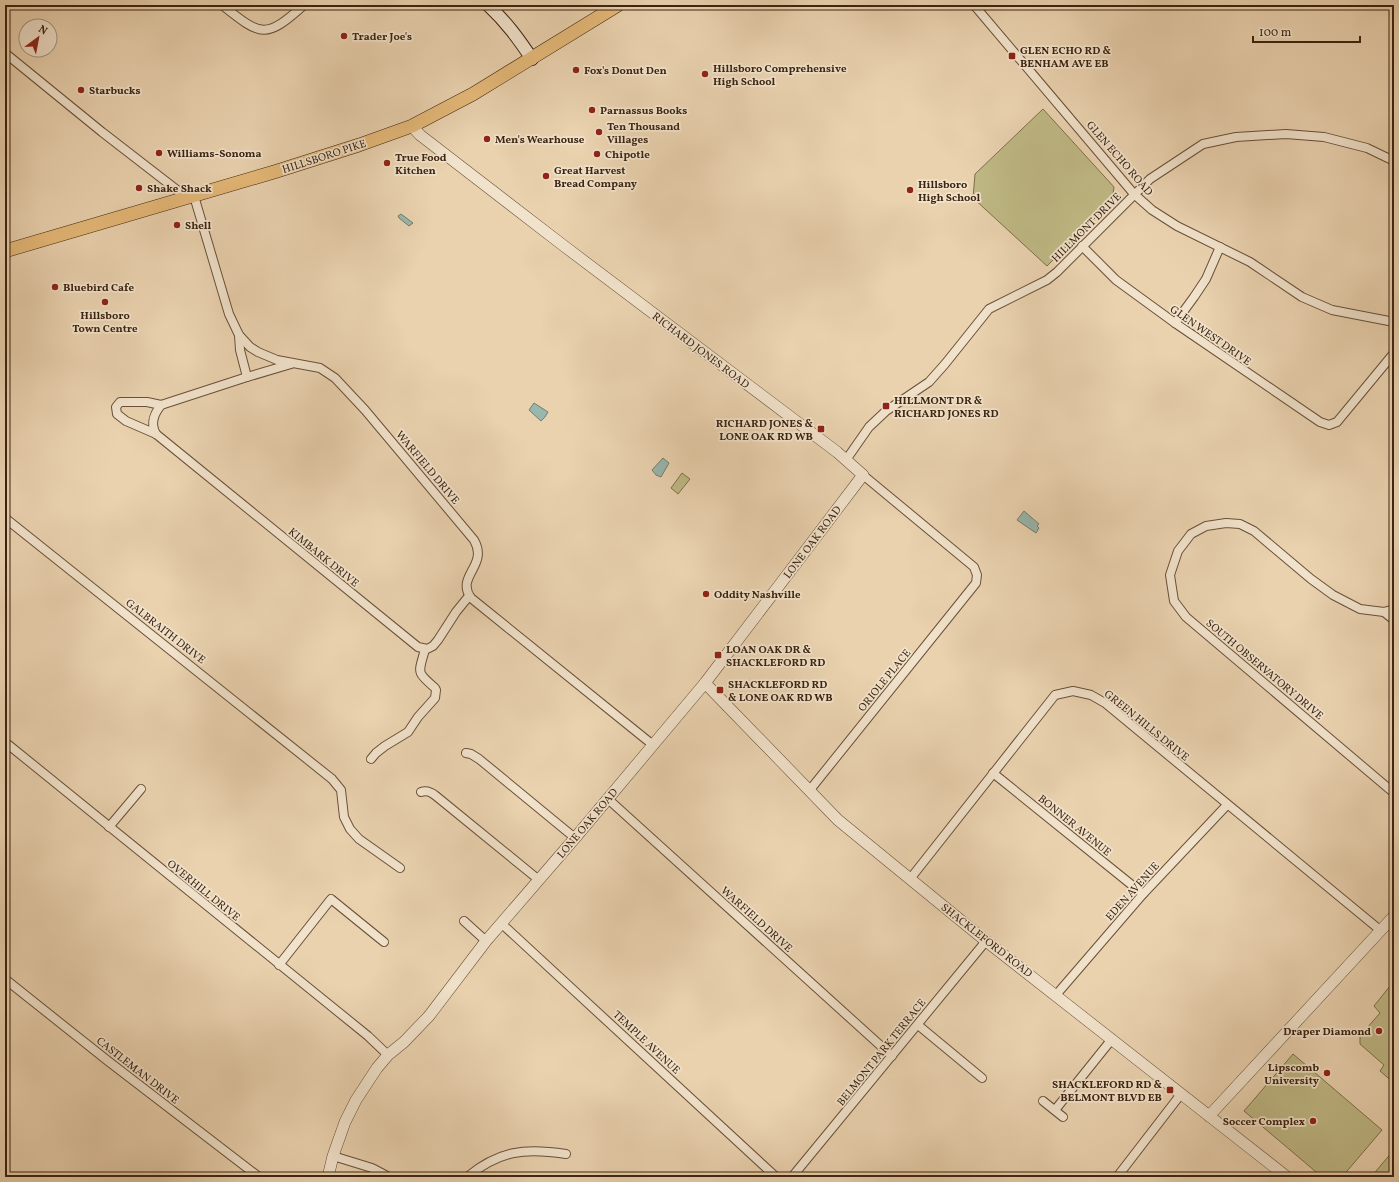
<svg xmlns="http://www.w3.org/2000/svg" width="1399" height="1182" viewBox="0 0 1399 1182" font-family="Vollkorn,serif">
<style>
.green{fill:#bfb985;stroke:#7e6e4b}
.water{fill:#98b7ae;stroke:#737c6f}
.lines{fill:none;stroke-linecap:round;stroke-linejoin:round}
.minor-casing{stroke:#685038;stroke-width:10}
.tertiary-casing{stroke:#685038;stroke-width:12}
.secondary-casing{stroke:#3c2411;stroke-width:14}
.primary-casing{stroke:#3c2411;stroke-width:14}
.minor{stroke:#f1e2cb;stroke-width:8}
.tertiary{stroke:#f1e2cb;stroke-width:11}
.secondary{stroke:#f1e2cb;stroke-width:12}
.primary{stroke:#e5b978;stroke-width:13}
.poi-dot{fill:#8f2418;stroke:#f1e2cb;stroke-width:1.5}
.labels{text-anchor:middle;stroke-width:3.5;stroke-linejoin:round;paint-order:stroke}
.poi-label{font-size:11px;font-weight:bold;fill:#3c2411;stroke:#f1e2cb;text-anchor:start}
.street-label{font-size:11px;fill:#3c2411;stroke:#f1e2cb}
</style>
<rect width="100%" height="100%" fill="#ead2af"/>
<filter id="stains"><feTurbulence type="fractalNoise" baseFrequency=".005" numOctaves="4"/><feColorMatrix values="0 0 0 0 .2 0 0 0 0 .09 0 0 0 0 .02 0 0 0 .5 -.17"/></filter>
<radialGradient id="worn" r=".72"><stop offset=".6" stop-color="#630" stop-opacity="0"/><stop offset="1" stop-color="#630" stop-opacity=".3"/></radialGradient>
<g class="green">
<polygon points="1043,109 1114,187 1112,201 1047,266 973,198 975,174"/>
<polygon points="682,473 690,479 678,494 671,488"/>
<polygon points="1394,981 1394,1083 1380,1071 1384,1065 1360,1044 1360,1036 1380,1013 1374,1006"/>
<polygon points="1293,1054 1382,1130 1342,1177 1322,1177 1244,1111"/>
<polygon points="1393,1151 1394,1177 1371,1177"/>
</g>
<g class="water">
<polygon points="401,214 413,223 409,226 399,218 398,216"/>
<polygon points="534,403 548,412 545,417 541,421 529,410"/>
<polygon points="663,458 669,463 661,477 656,475 652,470"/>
<polygon points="1024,511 1039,524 1037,526 1039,528 1036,533 1017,520"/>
</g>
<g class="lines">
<g class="minor-casing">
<g id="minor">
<path d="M222 5C261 36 265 40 304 5"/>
<polyline points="974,5 1134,194 1152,210 1177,226 1250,262 1302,297 1332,310 1394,322"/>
<polyline points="5,53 102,132 186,197"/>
<path d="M194 196 229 314 239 335 250 347 258 352 277 360 320 368 335 378 365 410 474 540C489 566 455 576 471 598L653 745"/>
<polyline points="1082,246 1116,280 1175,323 1320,422 1329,425 1337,422 1394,353"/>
<polyline points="1175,323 1194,297 1206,279 1220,247"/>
<polyline points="239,335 240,350 247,377"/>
<polyline points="291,364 247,377 161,405 147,402 120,402 116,407 117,414 126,421 156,434 418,647 427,649 433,646 438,640 456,612 469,596"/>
<path d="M156 434C150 423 154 414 161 405"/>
<polyline points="846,460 869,427 886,411 929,382 945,364 989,309 1047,280 1057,272 1150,179 1203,144 1236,137 1286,134 1324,137 1367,148 1394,161"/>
<polyline points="5,518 332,779 341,790 344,817 350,829 359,839 400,868"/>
<polyline points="1394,609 1384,612 1360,609 1333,595 1311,579 1254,531 1240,524 1226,523 1206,526 1191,534 1178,551 1170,575 1174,601 1186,617 1394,793"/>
<polyline points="1384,612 1394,620"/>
<polyline points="5,742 368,1036 388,1055"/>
<polyline points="466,753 471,754 479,759 575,838"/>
<path d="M371 759 376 753 385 746 408 732 418 717 435 698 436 690 435 688C415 671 419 673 425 649"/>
<polyline points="993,773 1143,894"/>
<polyline points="809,791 976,583 977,575 974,567 863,475"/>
<path d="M421 792C427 790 431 792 436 796L539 880"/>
<polyline points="608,799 892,1056"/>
<polyline points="109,827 141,789"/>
<polyline points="910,879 1055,695 1073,691 1091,695 1105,703 1380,930"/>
<polyline points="464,921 486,941"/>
<polyline points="502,924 776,1177"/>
<polyline points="279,965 331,899 384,942"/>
<polyline points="5,979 108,1061 259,1177"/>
<polyline points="1056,995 1143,894 1227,805"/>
<polyline points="918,1025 982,1078"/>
<polyline points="1043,1101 1063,1117"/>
<polyline points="1055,1110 1112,1039"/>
<polyline points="333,1156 372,1168 389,1177"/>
<path d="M467 1177C500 1150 525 1148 566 1154"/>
<polyline points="792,1177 986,941"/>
<polyline points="1117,1177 1181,1094"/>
</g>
</g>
<g class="tertiary-casing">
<g id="tertiary">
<polyline points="705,683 838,820 986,941 1287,1177"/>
<polyline points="1209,1116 1394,916"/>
<polyline points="328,1177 333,1156 345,1122 356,1100 377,1068 388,1055 404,1042 429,1016 486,941 575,838 705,683 863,475 837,452 564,246 420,135 412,126"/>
</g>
</g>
<g class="secondary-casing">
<path id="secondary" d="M488 5C507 23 518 38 532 59"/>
</g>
<g class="primary-casing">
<polyline id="primary" points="5,251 274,172 359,145 412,126 473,94 618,5"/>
</g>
<use href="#minor" class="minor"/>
<use href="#tertiary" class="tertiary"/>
<use href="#secondary" class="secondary"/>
<use href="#primary" class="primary"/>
</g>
<g class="poi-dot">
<circle cx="344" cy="36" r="4"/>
<rect x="1008" y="52" width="8" height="8" rx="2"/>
<circle cx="576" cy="70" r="4"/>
<circle cx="705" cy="74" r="4"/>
<circle cx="81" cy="90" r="4"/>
<circle cx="592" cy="110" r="4"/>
<circle cx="599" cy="132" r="4"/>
<circle cx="487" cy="139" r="4"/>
<circle cx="159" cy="153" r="4"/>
<circle cx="597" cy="154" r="4"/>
<circle cx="387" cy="163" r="4"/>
<circle cx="546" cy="176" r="4"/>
<circle cx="139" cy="188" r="4"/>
<circle cx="910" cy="190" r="4"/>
<circle cx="177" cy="225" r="4"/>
<circle cx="55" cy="287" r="4"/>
<circle cx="105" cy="302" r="4"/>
<rect x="882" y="402" width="8" height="8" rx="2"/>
<rect x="817" y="425" width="8" height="8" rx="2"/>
<circle cx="706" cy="594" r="4"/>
<rect x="714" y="651" width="8" height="8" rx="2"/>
<rect x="716" y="686" width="8" height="8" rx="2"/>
<circle cx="1379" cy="1031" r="4"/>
<circle cx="1327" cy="1073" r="4"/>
<rect x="1166" y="1086" width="8" height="8" rx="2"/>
<circle cx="1313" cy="1121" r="4"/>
</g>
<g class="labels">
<g class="poi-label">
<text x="352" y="40">Trader Joe's</text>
<text x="1020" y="54">GLEN ECHO RD &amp;<tspan x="1020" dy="13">BENHAM AVE EB</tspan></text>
<text x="713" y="72">Hillsboro Comprehensive<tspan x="713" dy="13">High School</tspan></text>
<text x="584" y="74">Fox's Donut Den</text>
<text x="89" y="94">Starbucks</text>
<text x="600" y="114">Parnassus Books</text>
<text x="607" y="130">Ten Thousand<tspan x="607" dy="13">Villages</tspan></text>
<text x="495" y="143">Men's Wearhouse</text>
<text x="167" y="157">Williams-Sonoma</text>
<text x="605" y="158">Chipotle</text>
<text x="395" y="161">True Food<tspan x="395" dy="13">Kitchen</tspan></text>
<text x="554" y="174">Great Harvest<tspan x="554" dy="13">Bread Company</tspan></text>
<text x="918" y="188">Hillsboro<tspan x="918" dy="13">High School</tspan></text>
<text x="147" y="192">Shake Shack</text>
<text x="185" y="229">Shell</text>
<text x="63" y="291">Bluebird Cafe</text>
<text x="105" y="319" text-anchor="middle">Hillsboro<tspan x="105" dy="13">Town Centre</tspan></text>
<text x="894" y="404">HILLMONT DR &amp;<tspan x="894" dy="13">RICHARD JONES RD</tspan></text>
<text x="813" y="427" text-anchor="end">RICHARD JONES &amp;<tspan x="813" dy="13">LONE OAK RD WB</tspan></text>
<text x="714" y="598">Oddity Nashville</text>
<text x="726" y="653">LOAN OAK DR &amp;<tspan x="726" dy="13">SHACKLEFORD RD</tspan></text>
<text x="728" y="688">SHACKLEFORD RD<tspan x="728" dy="13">&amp; LONE OAK RD WB</tspan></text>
<text x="1371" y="1035" text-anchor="end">Draper Diamond</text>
<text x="1319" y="1071" text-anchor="end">Lipscomb<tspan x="1319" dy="13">University</tspan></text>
<text x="1162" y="1088" text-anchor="end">SHACKLEFORD RD &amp;<tspan x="1162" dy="13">BELMONT BLVD EB</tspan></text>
<text x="1305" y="1125" text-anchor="end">Soccer Complex</text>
</g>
<g class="street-label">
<text transform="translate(324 156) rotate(-18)" y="4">HILLSBORO PIKE</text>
<text transform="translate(1120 158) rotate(49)" y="4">GLEN ECHO ROAD</text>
<text transform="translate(1086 227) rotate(-45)" y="4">HILLMONT DRIVE</text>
<text transform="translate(1211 335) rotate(35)" y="4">GLEN WEST DRIVE</text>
<text transform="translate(701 350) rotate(37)" y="4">RICHARD JONES ROAD</text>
<text transform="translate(428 467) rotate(50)" y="4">WARFIELD DRIVE</text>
<text transform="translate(812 542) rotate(-53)" y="4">LONE OAK ROAD</text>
<text transform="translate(324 557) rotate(39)" y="4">KIMBARK DRIVE</text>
<text transform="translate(166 631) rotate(38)" y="4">GALBRAITH DRIVE</text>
<text transform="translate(1265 669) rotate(40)" y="4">SOUTH OBSERVATORY DRIVE</text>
<text transform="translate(884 680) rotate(-51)" y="4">ORIOLE PLACE</text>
<text transform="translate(1147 725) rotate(39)" y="4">GREEN HILLS DRIVE</text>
<text transform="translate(587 823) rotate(-50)" y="4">LONE OAK ROAD</text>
<text transform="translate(1075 825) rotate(39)" y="4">BONNER AVENUE</text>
<text transform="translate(204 890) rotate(39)" y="4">OVERHILL DRIVE</text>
<text transform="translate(1132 891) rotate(-48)" y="4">EDEN AVENUE</text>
<text transform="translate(757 919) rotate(42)" y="4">WARFIELD DRIVE</text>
<text transform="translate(987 940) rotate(38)" y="4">SHACKLEFORD ROAD</text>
<text transform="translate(647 1042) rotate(43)" y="4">TEMPLE AVENUE</text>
<text transform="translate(881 1052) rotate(-51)" y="4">BELMONT PARK TERRACE</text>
<text transform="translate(138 1070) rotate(38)" y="4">CASTLEMAN DRIVE</text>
</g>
</g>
<rect width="1399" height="1182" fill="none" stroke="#ead2af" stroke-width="20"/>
<rect x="6" y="6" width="1387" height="1170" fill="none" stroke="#3c2411" stroke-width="2"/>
<rect x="10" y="10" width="1379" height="1162" fill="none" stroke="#3c2411"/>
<g transform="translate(38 38) rotate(32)"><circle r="19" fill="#f1e2cb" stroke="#a99681"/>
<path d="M0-3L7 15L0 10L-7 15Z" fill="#8f2418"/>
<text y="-6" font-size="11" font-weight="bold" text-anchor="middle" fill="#3c2411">N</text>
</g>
<path d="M1253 36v6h107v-6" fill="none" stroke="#3c2411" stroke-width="2"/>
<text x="1259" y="36" font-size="12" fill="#3c2411" stroke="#f1e2cb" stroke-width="3" paint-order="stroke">100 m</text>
<rect width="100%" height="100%" filter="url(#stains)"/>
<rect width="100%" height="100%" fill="url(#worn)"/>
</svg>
